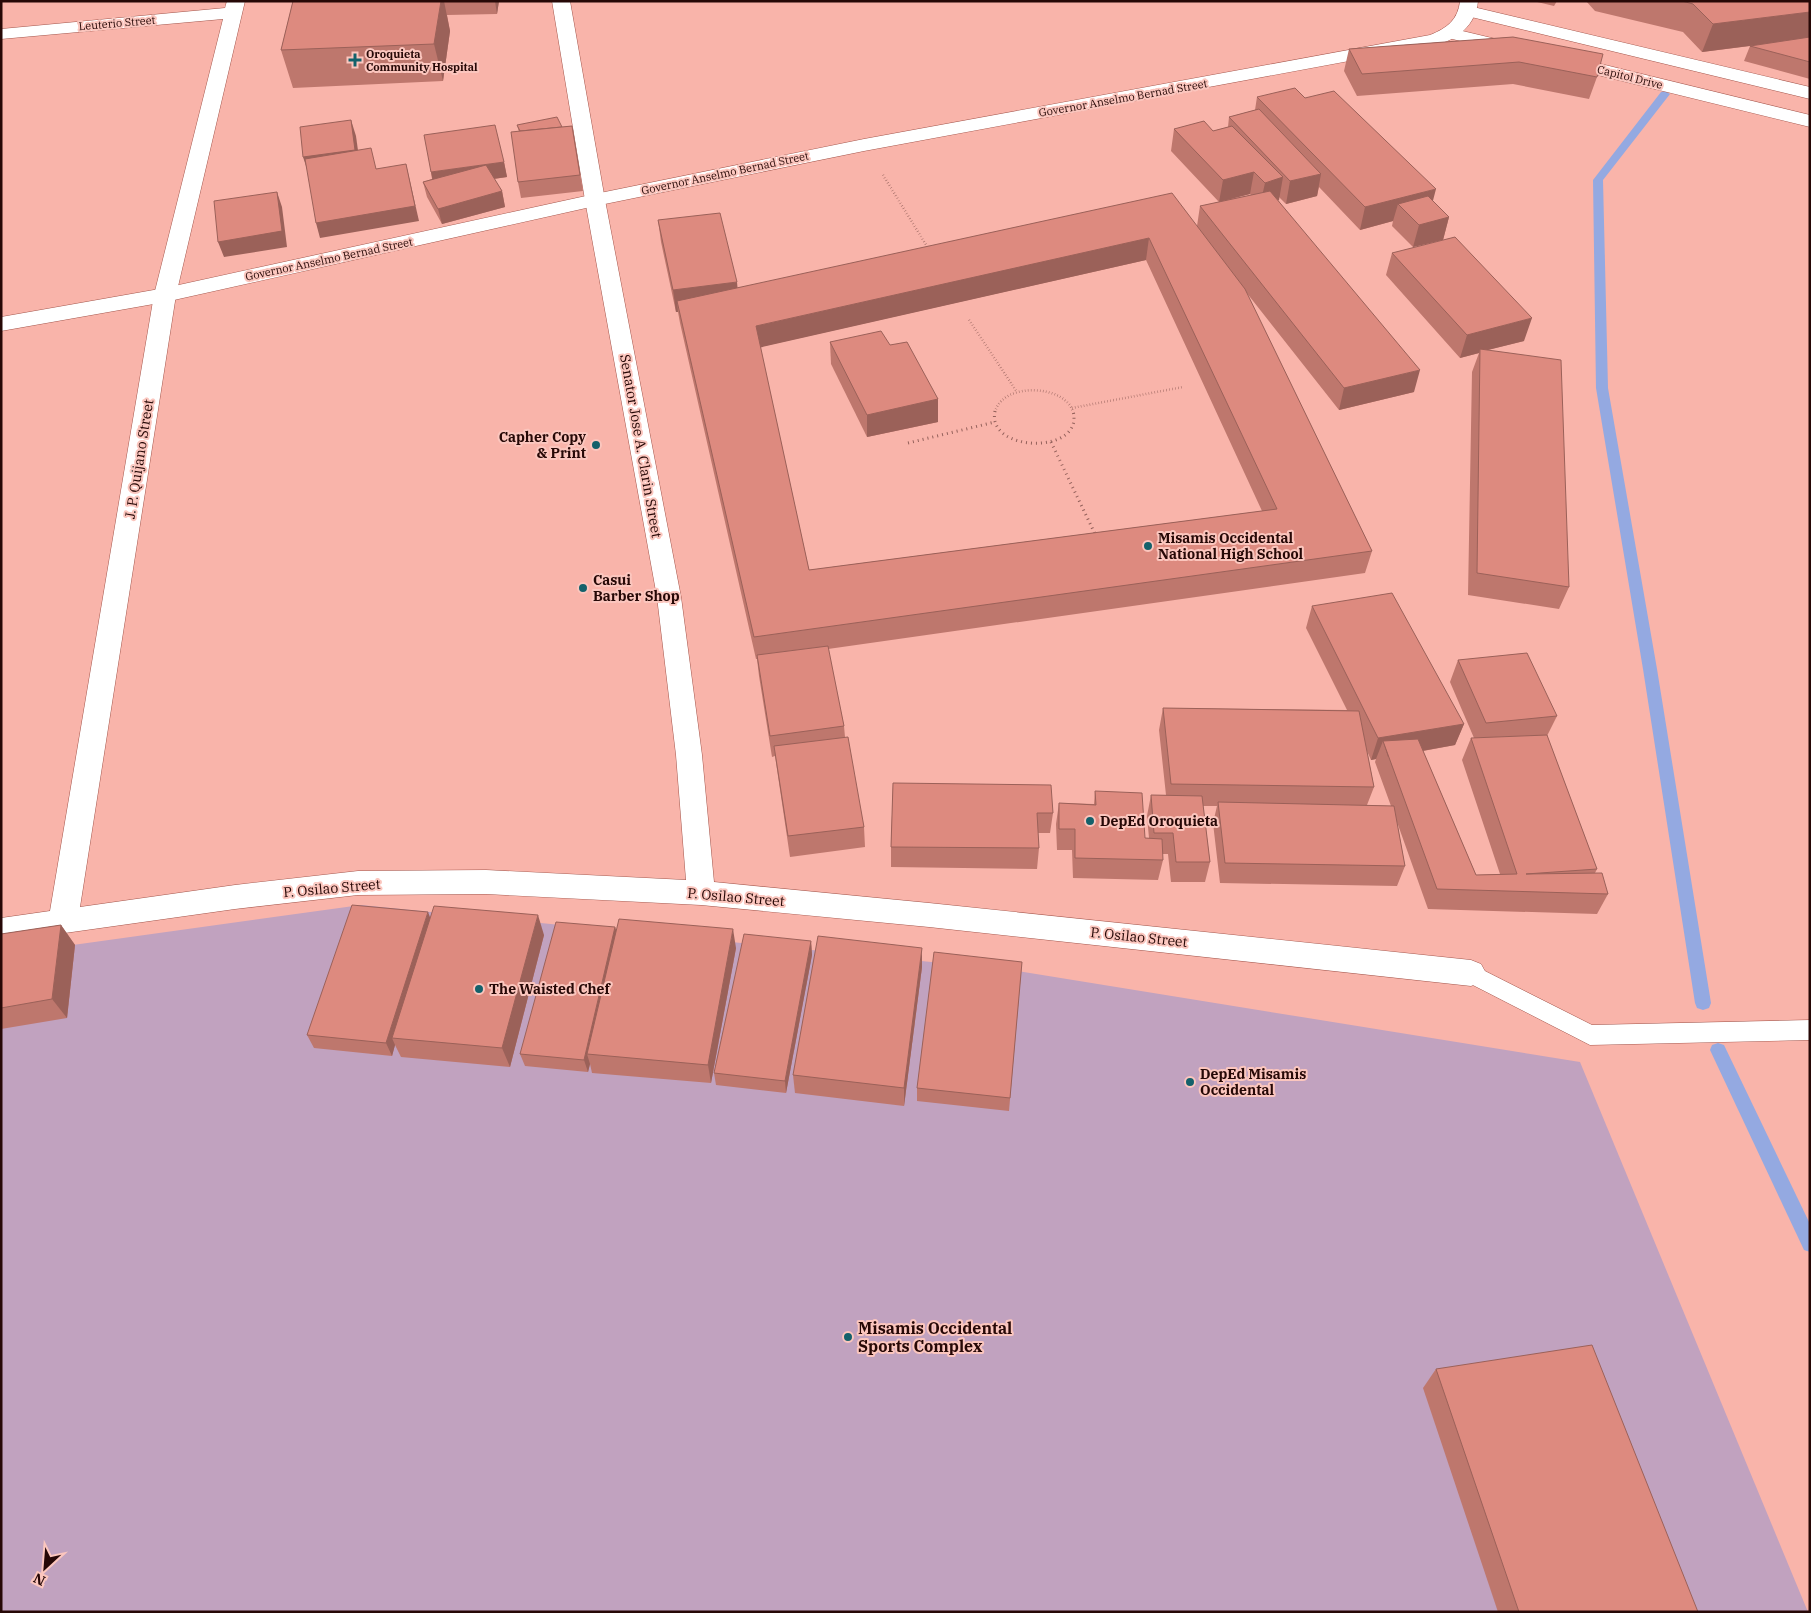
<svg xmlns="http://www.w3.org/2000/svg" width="1811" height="1613" viewBox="0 0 1811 1613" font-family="'IBM Plex Serif',serif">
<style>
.green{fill:#c1a2bf}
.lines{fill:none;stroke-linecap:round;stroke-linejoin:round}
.stream{fill:#94a9e1;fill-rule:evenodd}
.lane-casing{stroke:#a3564c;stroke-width:1}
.street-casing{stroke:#a3564c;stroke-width:1}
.secondary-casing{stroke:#a3564c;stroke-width:1}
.path-far1{stroke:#94615b;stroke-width:2.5;stroke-dasharray:0.5 2.5;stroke-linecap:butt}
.path{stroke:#94615b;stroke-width:3;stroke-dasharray:1 4;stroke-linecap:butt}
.lane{fill:#fff;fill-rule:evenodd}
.street{fill:#fff;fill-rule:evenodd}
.secondary{fill:#fff;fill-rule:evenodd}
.wall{fill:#be776d;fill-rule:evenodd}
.shaded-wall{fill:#9b6159}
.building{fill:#dd8a7f;stroke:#9b6159;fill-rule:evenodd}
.poi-dot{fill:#14616b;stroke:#fbc6be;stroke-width:2}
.labels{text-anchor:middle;stroke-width:4;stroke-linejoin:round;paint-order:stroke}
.far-street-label{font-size:11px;fill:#260806;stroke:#fbc6be}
.far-poi-label{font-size:11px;font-weight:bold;fill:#260806;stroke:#fbc6be;text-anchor:start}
.poi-label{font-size:14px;font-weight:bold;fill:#260806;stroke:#fbc6be;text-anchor:start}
.street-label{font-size:14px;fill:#260806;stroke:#fbc6be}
.near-poi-label{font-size:16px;font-weight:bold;fill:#260806;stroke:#fbc6be;text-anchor:start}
</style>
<rect width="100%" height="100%" fill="#f9b4aa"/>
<polygon class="green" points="361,905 1011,970 1580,1062 1808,1612 1,1612 1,955"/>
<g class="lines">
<g class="stream">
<polygon points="1665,91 1670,94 1603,180 1608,388 1657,669 1711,1003 1709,1008 1703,1010 1697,1008 1695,1003 1643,669 1596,388 1593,180 1661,92"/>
<polygon points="1718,1043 1724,1045 1810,1224 1810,1252 1804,1250 1710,1050 1712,1045"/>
</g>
<g class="lane-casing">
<polygon id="lane" points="1471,964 1592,1025 1810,1020 1810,1040 1590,1045 1463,980 1460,973 1463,966"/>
</g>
<g class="street-casing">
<g id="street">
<polygon points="227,1 245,1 176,295 80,907 235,885 358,871 486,870 686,880 676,755 657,597 585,200 552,1 570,1 605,200 681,597 702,755 714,882 929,903 1471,960 1481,964 1486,973 1481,982 1471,986 929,927 701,905 486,894 358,895 235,909 1,942 1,918 50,911 154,295 223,19 1,39 1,29 225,8"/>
<polygon points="1469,6 1810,87 1810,99 1463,15 1460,11 1463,7"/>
<polygon points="1450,28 1521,45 1524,49 1521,53 1515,54 1444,37 1441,33 1444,29"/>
<polygon points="1564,55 1810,115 1810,127 1557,65 1555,61 1557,57"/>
</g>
</g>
<g class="secondary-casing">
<path id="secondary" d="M1460 1H1478C1476 25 1457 40 1435 45L864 151 595 206 165 302 1 331V317L165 288 595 194 864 139 1430 35C1447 28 1458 20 1460 1Z"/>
</g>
<g class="path-far1">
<polyline points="883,175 928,248"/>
<polyline points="969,320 1017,392"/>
<polyline points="1072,408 1183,387"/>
<path d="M995 412C1003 381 1066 385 1073 412"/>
</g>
<g class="path">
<path d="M995 411C986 453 1085 455 1073 411"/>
<polyline points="1051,442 1096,536"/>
<polyline points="908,443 995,422"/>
</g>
<use href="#lane" class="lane"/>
<use href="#street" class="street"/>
<use href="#secondary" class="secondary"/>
</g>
<g class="wall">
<polygon points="293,1 499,1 497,14 447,15 450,31 443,81 293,88 281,50"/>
<polygon points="1533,1 1557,1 1554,6"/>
<polygon points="1586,1 1810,1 1810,79 1744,61 1750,46 1702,52 1683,32 1595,11"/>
<polygon points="1513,37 1597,77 1589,99 1513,84 1357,96 1344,71 1349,49"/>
<path d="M1257 97 1305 98 1433 201 1449 217 1443 240 1413 247 1392 226 1393 221 1360 230 1319 187 1317 196 1286 204 1279 197V200H1278L1414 392 1339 410 1246 292 1372 551 1365 573 828 649 844 726 845 737 864 827 865 847 790 857 775 756 772 757 759 676 757 659H756L680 323 678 312H676L661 242 658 220 737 288 1197 226 1200 206 1219 202 1171 151 1174 129 1213 131 1228 127 1229 117 1255 110ZM1250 194 1251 195 1230 199ZM1146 260 1262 511 809 570 760 347Z"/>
<polygon points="517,125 562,127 572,126 583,191 521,198 518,182 519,132"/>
<polygon points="504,162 507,177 494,179 502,191 505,207 442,224 427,197 423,182 432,179 431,172"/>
<polygon points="1392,253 1524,341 1487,350 1569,587 1559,609 1468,595 1472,372 1479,353 1460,358 1386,275"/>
<polygon points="830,342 890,345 938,399 938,422 867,437 831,364"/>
<path d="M1312 606 1464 724 1455 745 1423 751 1476 875 1500 874 1462 760 1471 738H1474L1450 682 1458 660 1557 716 1547 736 1597 869 1595 873 1608 894 1597 914 1428 909 1397 822 1405 866 1397 886 1220 883 1213 823 1217 806H1203L1210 862 1205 882H1171L1168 854H1162L1163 860 1158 880 1073 878 1072 850H1057L1056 824 1059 803 1094 804 1095 791 1145 838H1149L1147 816 1151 795H1166L1159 730 1163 708 1347 710 1306 628ZM1367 751 1371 760 1376 759 1375 762 1391 806 1367 805 1374 787Z"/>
<polygon points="893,783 1053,813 1050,833 1038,833 1039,848 1037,869 891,867 891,847"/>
<polygon points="430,919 544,935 510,1067 401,1057 395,1045 392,1056 314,1048 307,1035"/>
<polygon points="61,925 75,945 67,1018 1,1029 1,934"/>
<polygon points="615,927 616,930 736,948 711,1083 592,1073 590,1064 588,1072 525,1066 520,1054"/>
<polygon points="811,941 812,955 786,1093 716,1085 714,1073"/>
<polygon points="1022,962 1009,1111 917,1101 917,1088"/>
<polygon points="922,967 904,1106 795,1093 793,1075"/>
<polygon points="1436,1369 1698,1612 1498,1612 1423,1388"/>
</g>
<g class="shaded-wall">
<polygon points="441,1 444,1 450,31 443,81 434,44"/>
<polygon points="495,1 499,1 497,14"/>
<polygon points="1810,12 1810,38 1702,52 1713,24"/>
<polygon points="351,120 356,136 360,165 308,172 303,157"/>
<polygon points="504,162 507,177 434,187 431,172"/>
<polygon points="406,164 419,221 320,238 316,223"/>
<polygon points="1254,172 1250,194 1219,202 1223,180"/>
<polygon points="1321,174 1317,196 1286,204 1290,181"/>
<polygon points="1283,177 1279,200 1260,205 1265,183"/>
<polygon points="1436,189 1430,212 1398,204 1393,221 1360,230 1365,207"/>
<polygon points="502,191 505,207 442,224 438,209"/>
<polygon points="277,192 282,207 287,247 224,257 218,242"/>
<polygon points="1449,217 1443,240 1413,247 1419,225"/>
<polygon points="1149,238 1146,260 758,348 756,326"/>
<polygon points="737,282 739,304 677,301 678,312 676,312 673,290"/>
<polygon points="1532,318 1524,341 1480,352 1480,349 1479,353 1460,358 1467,335"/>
<polygon points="1420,370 1414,392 1339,410 1344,388"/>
<polygon points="938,399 938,422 867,437 867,415"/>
<polygon points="1464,724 1455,745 1388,757 1383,741 1376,759 1371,760 1378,738"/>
<polygon points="428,912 433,925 392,1038 395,1045 392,1056 386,1043"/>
<polygon points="538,915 544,935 510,1067 502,1048"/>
<polygon points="61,925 75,945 67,1018 52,999"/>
<polygon points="615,927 619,940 587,1054 590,1064 588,1072 584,1060"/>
<polygon points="733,929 736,948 711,1083 708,1065"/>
<polygon points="811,941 812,955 786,1093 785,1081"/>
<polygon points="922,948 922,967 904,1106 904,1088"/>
</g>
<g class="building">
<polygon points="293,1 441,1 434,44 281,50"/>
<polygon points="1682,1 1810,1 1810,12 1713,24 1693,4"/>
<polygon points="1513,37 1603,54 1597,77 1519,62 1362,74 1349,49"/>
<polygon points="1810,37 1810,62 1750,46"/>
<polygon points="1295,88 1305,98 1334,91 1436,189 1365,207 1257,97"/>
<polygon points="1259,109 1321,174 1290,181 1229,117"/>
<polygon points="557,117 562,127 520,131 517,125"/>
<polygon points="351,120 355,150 303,157 300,127"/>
<polygon points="1204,121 1213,131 1232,126 1283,177 1265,183 1254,172 1223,180 1174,129"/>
<polygon points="495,125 504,162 431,172 424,135"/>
<polygon points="572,126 580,175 518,182 511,132"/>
<polygon points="371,148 376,169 406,164 415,206 316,223 305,159"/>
<polygon points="486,165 502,191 438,209 423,182"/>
<polygon points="1270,191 1420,370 1344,388 1200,206"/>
<polygon points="277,192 282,231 218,242 214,201"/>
<path d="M1172 193 1245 289 1372 551 754 637 677 301ZM1149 238 1277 509 809 570 756 326Z"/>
<polygon points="1428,196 1449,217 1419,225 1398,204"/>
<polygon points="720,213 737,282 673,290 658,220"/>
<polygon points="1455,237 1532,318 1467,335 1392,253"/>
<polygon points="881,331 890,345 907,342 938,399 867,415 830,342"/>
<polygon points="1480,349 1561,360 1569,587 1477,573"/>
<polygon points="1392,593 1464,724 1378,738 1312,606"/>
<polygon points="828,646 844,726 770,736 757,655"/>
<polygon points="1527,653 1557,716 1486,723 1458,660"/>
<polygon points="1163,708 1359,711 1374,787 1171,784"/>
<polygon points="1547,735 1597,869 1526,874 1602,873 1608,894 1437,889 1383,741 1418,739 1476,875 1517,874 1471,738"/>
<polygon points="848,737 864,827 788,836 774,746"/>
<polygon points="893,783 1051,785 1053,813 1037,813 1039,848 891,847"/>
<polygon points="1095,791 1142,793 1145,838 1162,839 1163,860 1075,858 1075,829 1059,829 1059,803 1096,805"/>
<polygon points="1151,795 1202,796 1210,862 1176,862 1173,833 1154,833"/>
<polygon points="1218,802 1394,806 1405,866 1225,863"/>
<polygon points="352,905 428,912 386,1043 307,1035"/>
<polygon points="434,906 538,915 502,1048 392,1038"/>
<polygon points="619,919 733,929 708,1065 587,1054"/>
<polygon points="556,922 615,927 584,1060 520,1054"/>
<polygon points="61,925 52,999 1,1008 1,934"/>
<polygon points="744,934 811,941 785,1081 714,1073"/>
<polygon points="818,936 922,948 904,1088 793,1075"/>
<polygon points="934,952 1022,962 1010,1098 917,1088"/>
<polygon points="1592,1345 1698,1612 1519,1612 1436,1369"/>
</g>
<g class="poi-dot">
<path d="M352.5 52.5h5v5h5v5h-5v5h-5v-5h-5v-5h5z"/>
<circle cx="596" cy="445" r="5"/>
<circle cx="1148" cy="546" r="5"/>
<circle cx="583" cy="588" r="5"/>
<circle cx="1090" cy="821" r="5"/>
<circle cx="479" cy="989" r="5"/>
<circle cx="1190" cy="1082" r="5"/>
<circle cx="848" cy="1337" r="5"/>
</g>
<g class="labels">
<g class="far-street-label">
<text transform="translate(117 23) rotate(-5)" y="4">Leuterio Street</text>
<text transform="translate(1630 77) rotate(14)" y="4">Capitol Drive</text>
<text transform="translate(1123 98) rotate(-10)" y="4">Governor Anselmo Bernad Street</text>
<text transform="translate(725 173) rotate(-12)" y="4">Governor Anselmo Bernad Street</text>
<text transform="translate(329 259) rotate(-12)" y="4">Governor Anselmo Bernad Street</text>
</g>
<g class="far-poi-label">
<text x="366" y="58">Oroquieta<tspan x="366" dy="13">Community Hospital</tspan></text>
</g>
<g class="poi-label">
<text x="586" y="442" text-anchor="end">Capher Copy<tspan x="586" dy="16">&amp; Print</tspan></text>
<text x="1158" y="543">Misamis Occidental<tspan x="1158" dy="16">National High School</tspan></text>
<text x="593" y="585">Casui<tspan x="593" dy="16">Barber Shop</tspan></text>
<text x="1100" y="826">DepEd Oroquieta</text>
<text x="489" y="994">The Waisted Chef</text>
<text x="1200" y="1079">DepEd Misamis<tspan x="1200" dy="16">Occidental</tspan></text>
</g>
<g class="street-label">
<text transform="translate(641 446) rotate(80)" y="5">Senator Jose A. Clarin Street</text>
<text transform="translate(139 459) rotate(-81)" y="5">J. P. Quijano Street</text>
<text transform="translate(332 888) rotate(-5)" y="5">P. Osilao Street</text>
<text transform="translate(736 897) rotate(5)" y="5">P. Osilao Street</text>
<text transform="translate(1139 937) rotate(6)" y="5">P. Osilao Street</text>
</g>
<g class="near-poi-label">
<text x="858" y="1334">Misamis Occidental<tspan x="858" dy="18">Sports Complex</tspan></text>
</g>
</g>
<rect width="1811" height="1613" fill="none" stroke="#260806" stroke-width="5"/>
<g transform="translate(45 1568) rotate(206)" stroke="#fbc6be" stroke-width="4" paint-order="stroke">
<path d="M0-4L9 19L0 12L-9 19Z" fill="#260806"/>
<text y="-8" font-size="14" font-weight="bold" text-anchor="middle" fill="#260806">N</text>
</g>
</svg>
